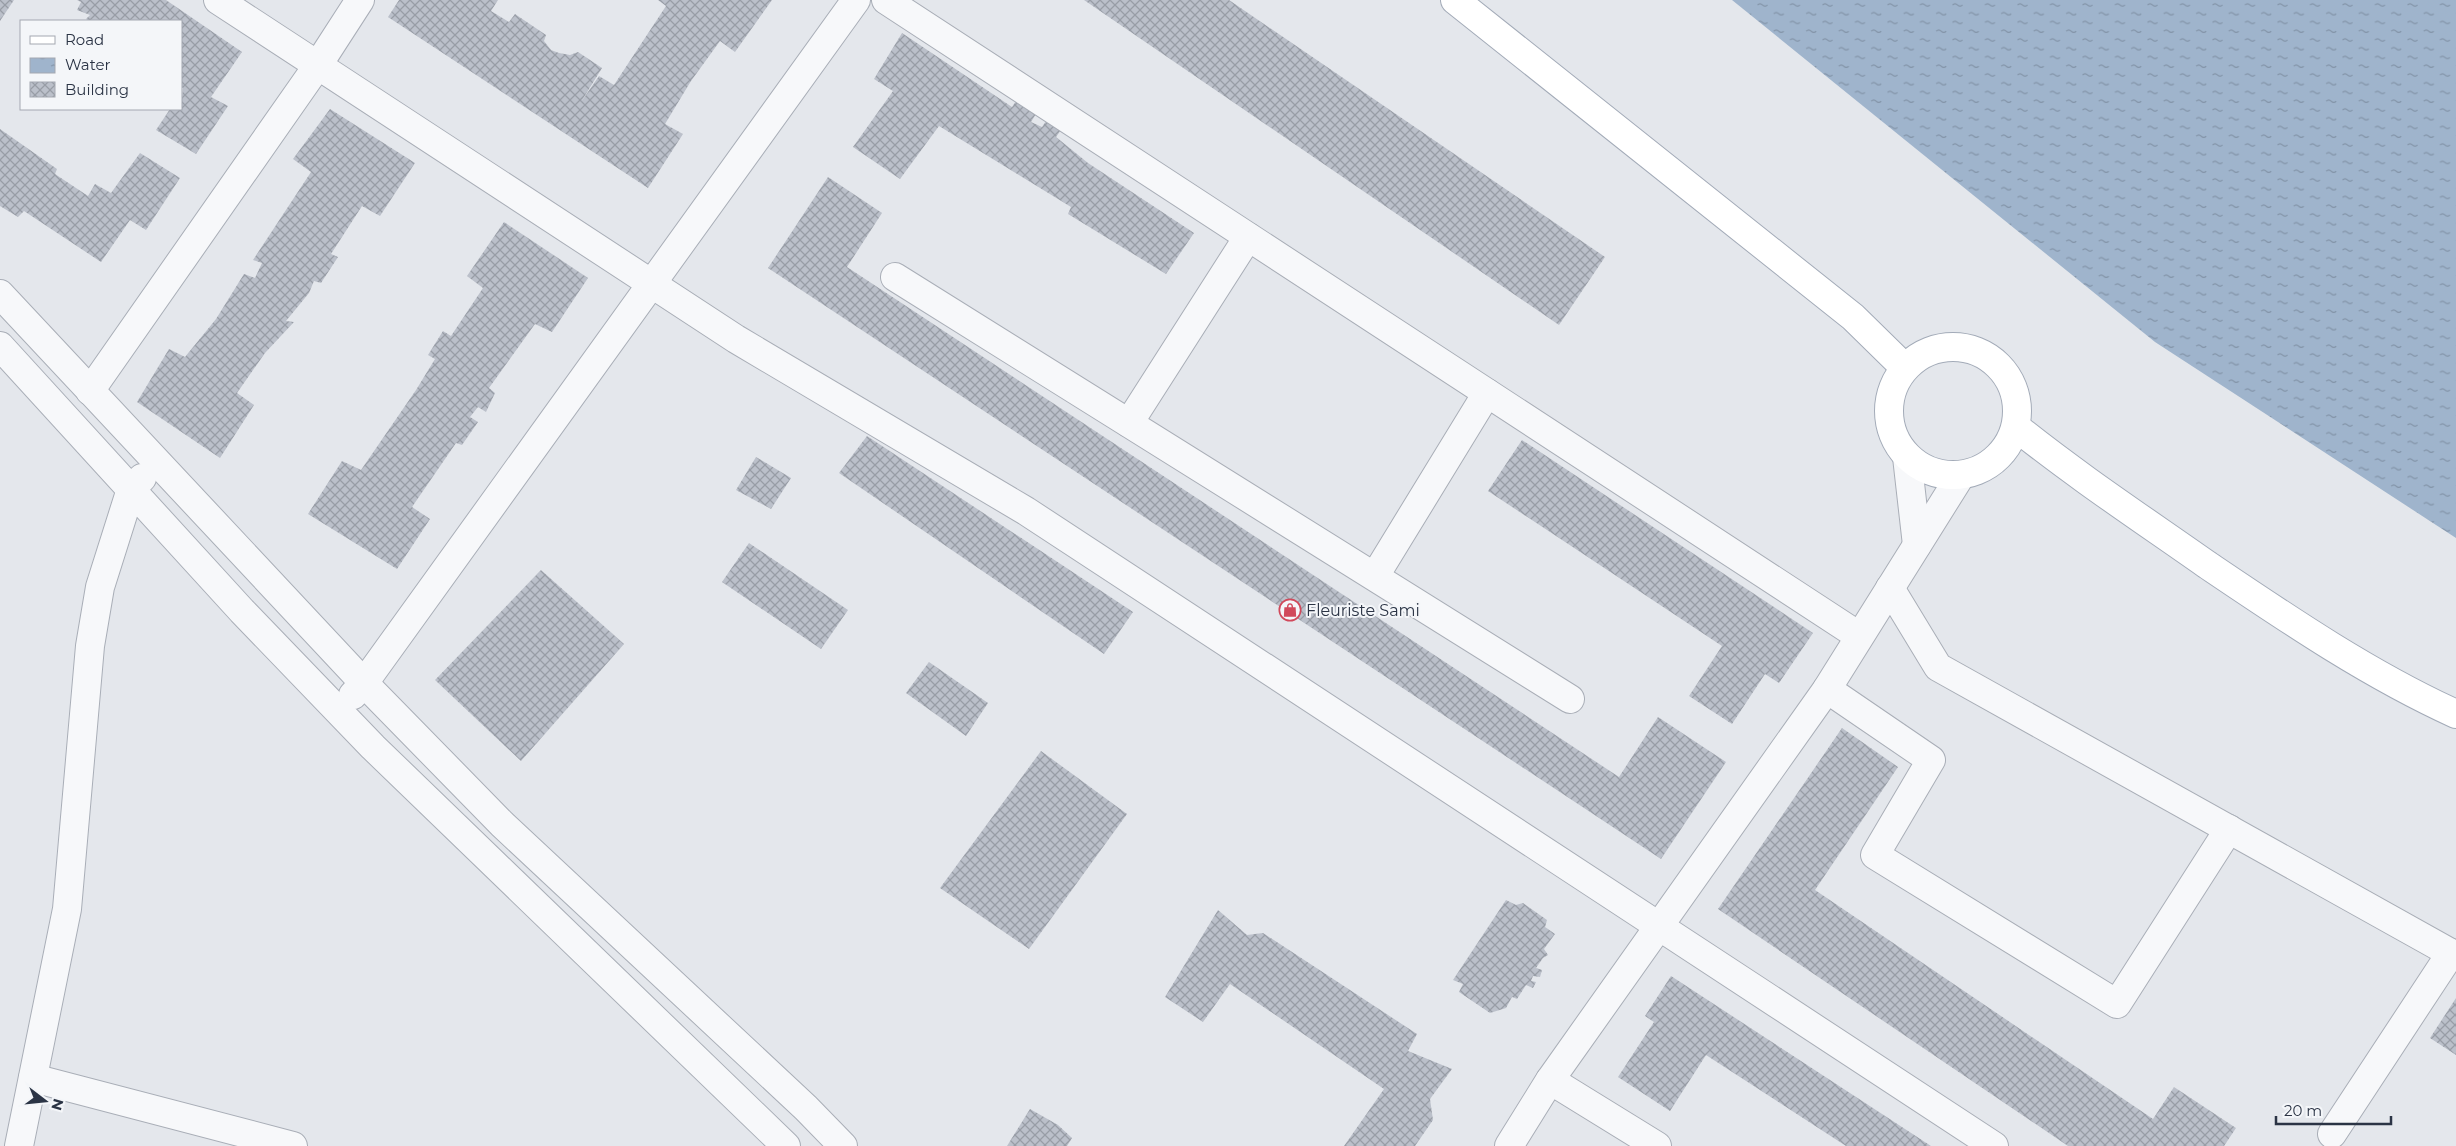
<svg xmlns="http://www.w3.org/2000/svg" width="2456" height="1146" viewBox="0 0 2456 1146" font-family="Montserrat,sans-serif">
<style>
.water{fill:url(#water-ripples)}
.building{fill:url(#building-cross-hatch)}
.lines{fill:none;stroke-linecap:round;stroke-linejoin:round}
.minor-casing{stroke:#a9aeb7;stroke-width:30}
.major-casing{stroke:#a3abb8;stroke-width:30}
.minor{stroke:#f7f8fa;stroke-width:28}
.major{stroke:#fff;stroke-width:28}
.labels{text-anchor:middle;stroke-width:4;stroke-linejoin:round;paint-order:stroke}
.poi-label{font-size:16px;fill:#2b3445;stroke:#f4f6f9;text-anchor:start}
</style>
<defs>
<pattern id="water-ripples" width="26" height="14" patternUnits="userSpaceOnUse" patternTransform="scale(1.25)"><rect width="26" height="14" fill="#9fb4cc"/><path d="M2 4q2-2 4 0t4 0M15 11q2-2 4 0t4 0" fill="none" stroke="#8293a7"/></pattern>
<pattern id="building-cross-hatch" width="8" height="8" patternUnits="userSpaceOnUse" patternTransform="scale(1.25)"><rect width="8" height="8" fill="#bbc0ca"/><path d="M0 0l8 8M0 8l8-8" fill="none" stroke="#989da6"/></pattern>
</defs>
<rect width="100%" height="100%" fill="#e4e7ec"/>
<polygon class="water" points="1732,0 2456,0 2456,538 2155,342"/>
<g class="building">
<polygon points="0,0 14,0 0,21"/>
<polygon points="77,0 166,0 242,52 211,97 228,106 196,154 156,130 170,109 181,109 183,88 181,87 181,21 89,21 86,19 90,15 77,10 81,2"/>
<polygon points="399,0 498,0 491,11 509,22 515,14 546,35 544,41 551,50 559,53 570,55 578,52 602,68 581,102 599,76 614,85 666,6 658,0 772,0 735,52 720,41 691,81 665,124 683,134 648,188 388,17"/>
<polygon points="1084,0 1229,0 1605,257 1559,325"/>
<polygon points="902,33 1012,107 1016,101 1036,114 1031,122 1042,127 1046,121 1061,130 1056,137 1088,163 1194,233 1166,274 1068,214 1071,207 939,126 900,179 853,147 893,91 874,79"/>
<polygon points="330,109 415,163 380,216 362,206 331,254 338,257 321,283 314,281 309,293 286,321 294,322 265,353 237,393 254,405 220,458 137,402 169,349 185,357 216,319 244,274 255,278 262,263 253,260 311,172 293,159"/>
<polygon points="0,129 57,169 55,174 88,196 95,184 111,193 140,153 180,178 146,230 130,220 101,262 24,211 18,217 0,206"/>
<polygon points="828,177 882,213 847,267 1619,777 1658,717 1726,762 1661,859 768,268"/>
<polygon points="504,222 588,278 552,332 535,324 489,388 495,393 486,412 478,407 470,417 478,422 462,445 456,443 412,507 430,519 397,569 308,514 342,461 361,470 416,390 435,359 428,355 443,331 451,336 483,288 467,276"/>
<polygon points="867,436 1133,612 1104,654 839,473"/>
<polygon points="1522,440 1813,633 1779,683 1765,674 1732,724 1689,696 1722,646 1488,491"/>
<polygon points="756,457 791,478 771,509 736,490"/>
<polygon points="749,543 848,610 821,649 722,582"/>
<polygon points="541,570 624,644 521,761 435,680"/>
<polygon points="929,662 988,703 966,736 906,693"/>
<polygon points="1842,728 1898,767 1815,890 2153,1119 2174,1087 2236,1128 2224,1146 2068,1146 1718,909"/>
<polygon points="1041,751 1127,814 1029,949 940,888"/>
<polygon points="1506,900 1516,905 1523,903 1547,920 1545,927 1555,934 1544,949 1548,955 1543,958 1536,968 1542,970 1540,977 1533,976 1531,981 1536,982 1533,988 1526,985 1517,999 1512,997 1506,1008 1490,1013 1459,992 1463,984 1453,980"/>
<polygon points="1218,910 1247,935 1263,933 1417,1034 1408,1051 1452,1069 1430,1099 1433,1120 1415,1146 1344,1146 1384,1089 1230,984 1203,1022 1165,997"/>
<polygon points="1671,976 1931,1146 1846,1146 1706,1055 1670,1111 1618,1077 1654,1022 1645,1016"/>
<polygon points="2456,998 2456,1055 2430,1038"/>
<polygon points="1030,1109 1058,1125 1072,1138 1067,1146 1007,1146"/>
</g>
<g class="lines">
<g class="minor-casing">
<g id="minor">
<polyline points="218,0 736,339 1026,511 1994,1146"/>
<polyline points="886,0 1859,636"/>
<polyline points="895,277 1570,699"/>
<polyline points="0,294 364,683 502,824 806,1108 843,1146"/>
<polyline points="0,346 242,611 373,747 786,1146"/>
<polyline points="90,391 318,65 360,0"/>
<polyline points="1129,423 1248,237"/>
<polyline points="1907,457 1917,545"/>
<polyline points="1375,576 1487,393"/>
<polyline points="1890,588 1938,667 2456,956"/>
<polyline points="1827,689 1931,760 1875,855 2117,1004 2229,829"/>
<polyline points="353,695 364,683 856,0"/>
<polyline points="33,1078 293,1146"/>
<polyline points="1550,1080 1657,1146"/>
<polyline points="2332,1134 2451,953"/>
<polyline points="19,1146 67,909 90,646 100,587 131,489 142,478"/>
<polyline points="1509,1146 1550,1080 1827,689 1961,475"/>
</g>
</g>
<g class="major-casing">
<g id="major">
<polyline points="1455,0 1853,317 1904,367"/>
<circle cx="1953" cy="411" r="64"/>
<path d="M2016 427C2077 476 2142 519 2206 564 2286 618 2368 674 2456 714"/>
</g>
</g>
<use href="#minor" class="minor"/>
<use href="#major" class="major"/>
</g>
<defs>
<g id="shop-ring" transform="scale(1.125)"><circle r="9.5" fill="#f4f6f9" stroke="#d1495b" stroke-width="1.5"/><path d="M-5-2.5h2.3a2.7 3.5 0 0 1 5.4 0H5L5.5 6h-11ZM-1.5-2.5h3a1.5 2.3 0 0 0-3 0Z" fill="#d1495b"/></g>
</defs>
<g fill-rule="evenodd">
<use href="#shop-ring" x="1290" y="610"/>
</g>
<g class="labels">
<g class="poi-label">
<text x="1306" y="616">Fleuriste Sami</text>
</g>
</g>
<rect x="20" y="20" width="162" height="90" fill="#f4f6f9" stroke="#a4a8b1"/>
<rect x="30" y="36" width="25" height="8" fill="#ffffff" stroke="#a4a8b1"/>
<text x="65" y="45" font-size="15" fill="#2b3445">Road</text>
<rect x="30" y="58" width="25" height="15" fill="url(#water-ripples)" stroke="#a4a8b1"/>
<text x="65" y="70" font-size="15" fill="#2b3445">Water</text>
<rect x="30" y="82" width="25" height="15" fill="url(#building-cross-hatch)" stroke="#a4a8b1"/>
<text x="65" y="95" font-size="15" fill="#2b3445">Building</text>
<g transform="translate(45 1101) rotate(106)" stroke="#f4f6f9" stroke-width="4" paint-order="stroke">
<path d="M0-4L9 19L0 12L-9 19Z" fill="#2b3445"/>
<text y="-8" font-size="14" font-weight="bold" text-anchor="middle" fill="#2b3445">N</text>
</g>
<path d="M2276 1116v8h115v-8" fill="none" stroke="#2b3445" stroke-width="2.5"/>
<text x="2284" y="1116" font-size="15" fill="#2b3445" stroke="#f4f6f9" stroke-width="4" paint-order="stroke">20 m</text>
</svg>
